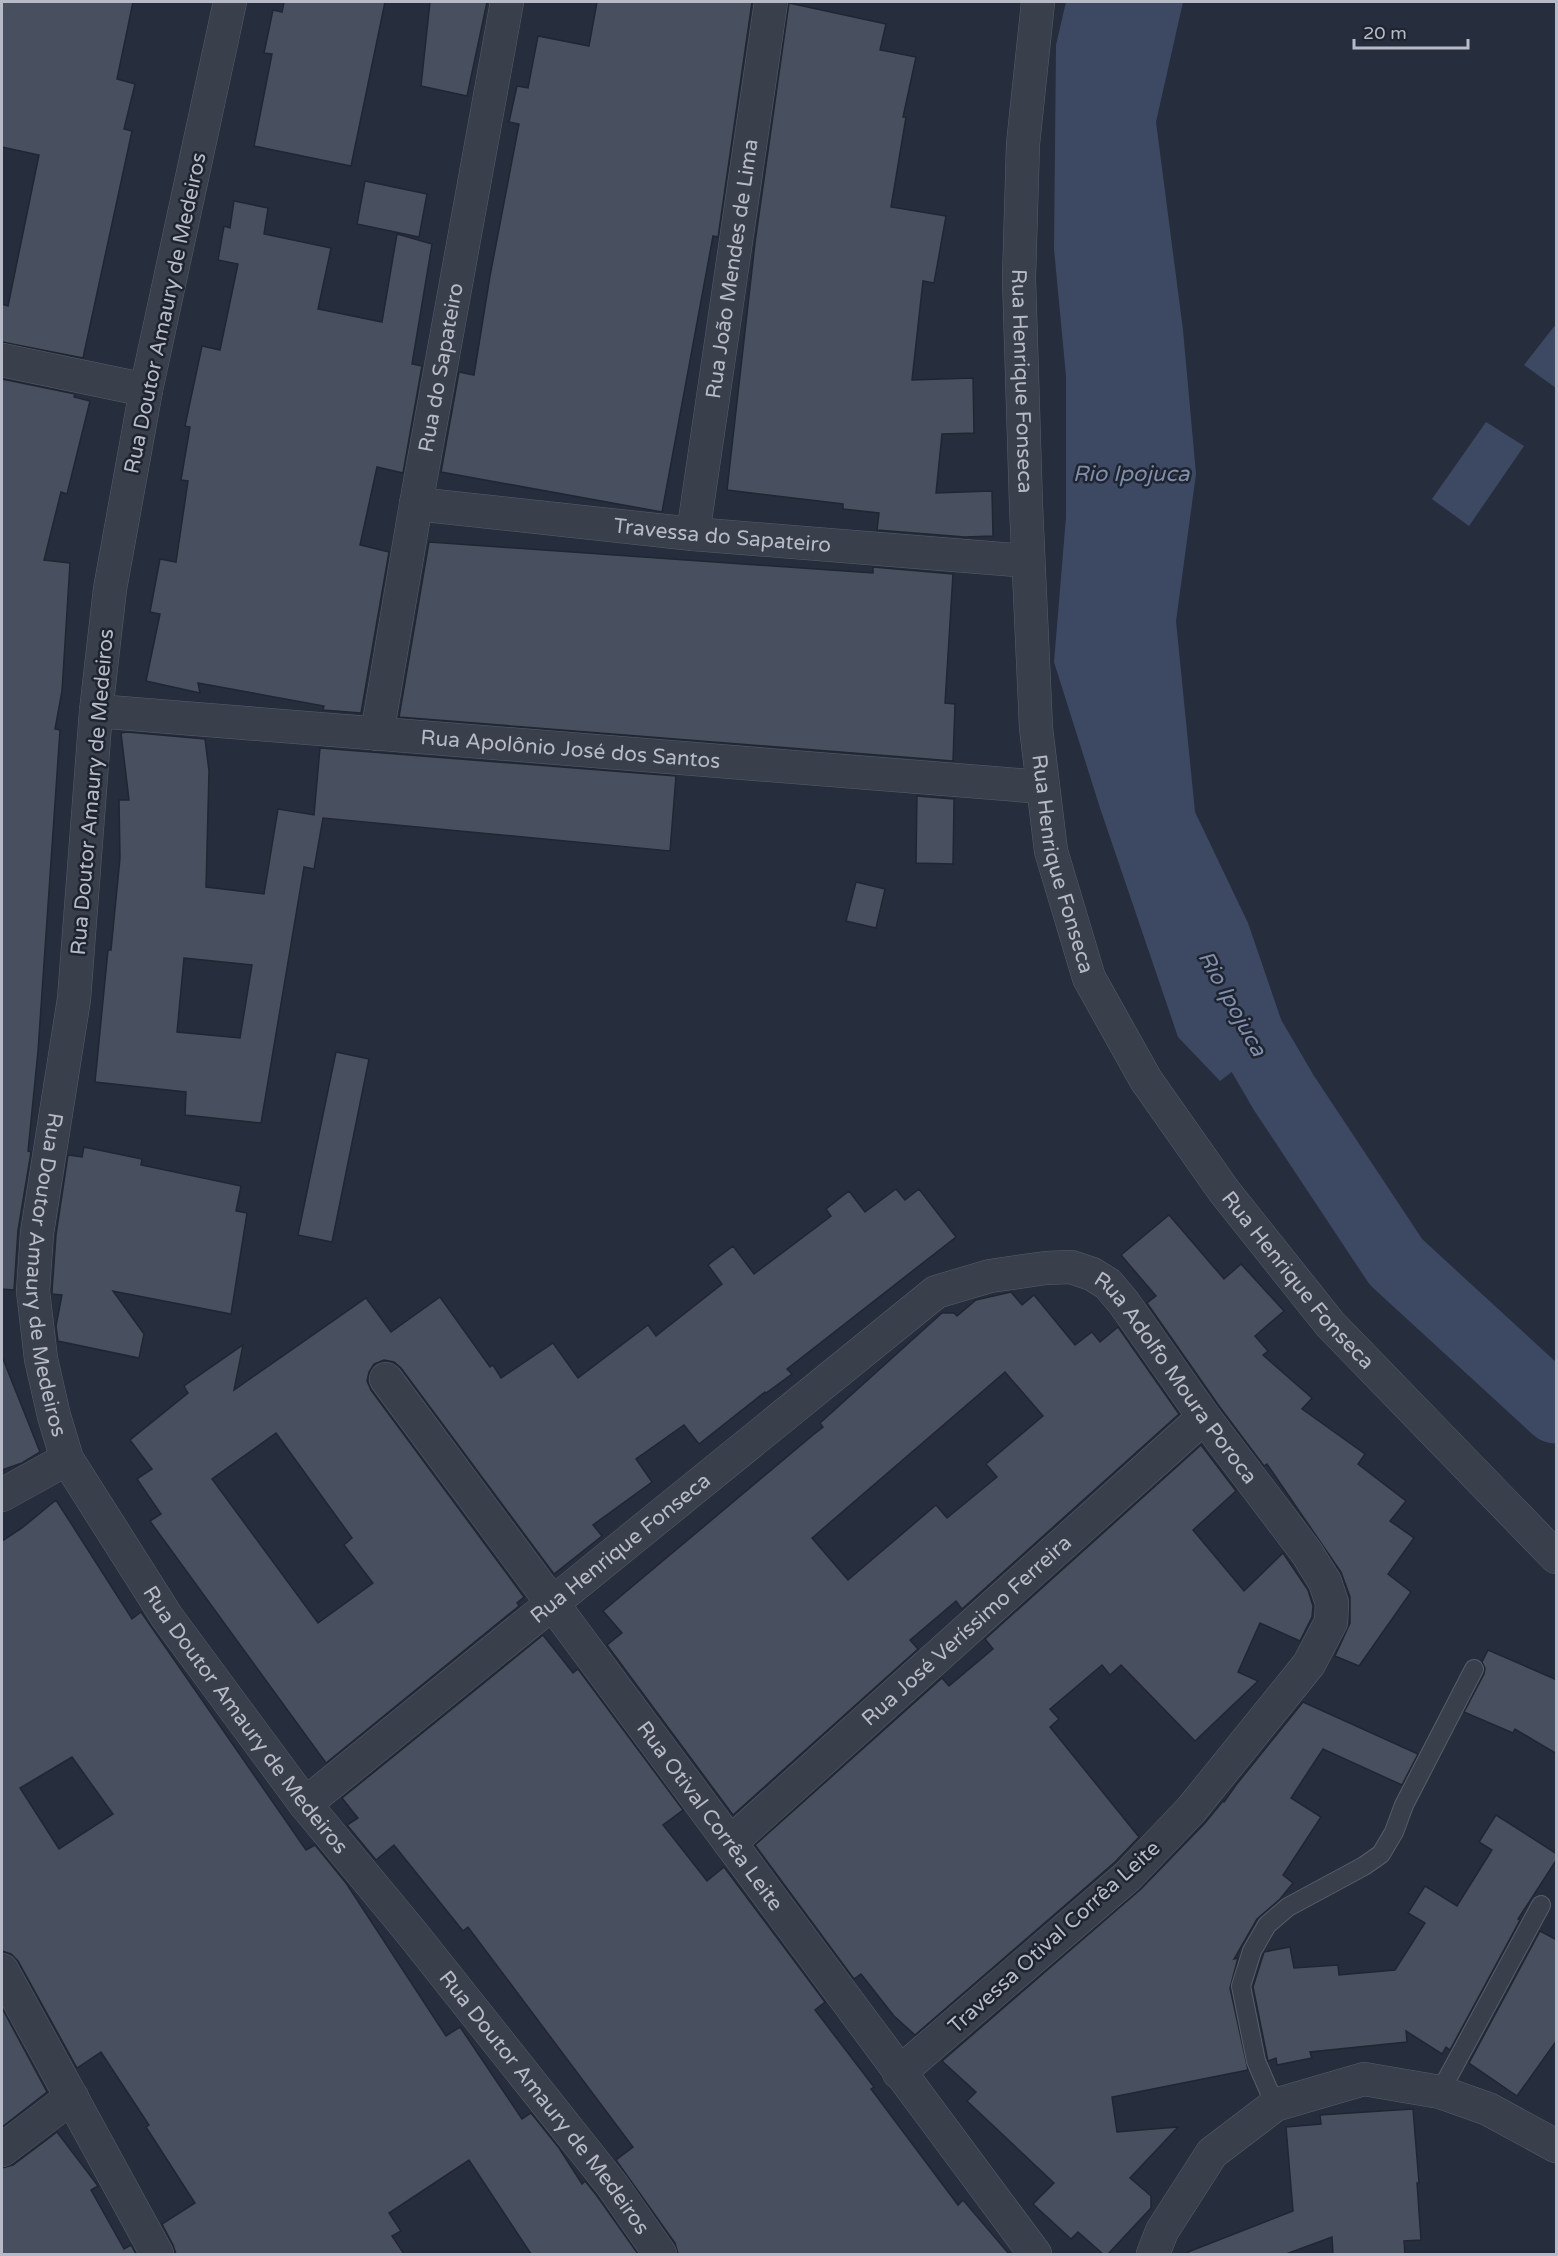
<svg xmlns="http://www.w3.org/2000/svg" width="1558" height="2256" viewBox="0 0 1558 2256" font-family="'Varela Round',sans-serif">
<style>
.water{fill:#3d4963}
.lines{fill:none;stroke-linecap:round;stroke-linejoin:round}
.river{stroke:#3d4963;stroke-width:69}
.building{fill:#485060;stroke:#212633;stroke-width:1.5;fill-rule:evenodd}
.service-casing{stroke:#585d6a;stroke-width:20}
.minor-casing{stroke:#585d6a;stroke-width:34}
.tertiary-casing{stroke:#585d6a;stroke-width:34}
.service{stroke:#3a3f4c;stroke-width:18}
.minor{stroke:#3a3f4c;stroke-width:33}
.tertiary{stroke:#3a3f4c;stroke-width:33}
.labels{text-anchor:middle;stroke-width:5;stroke-linejoin:round;paint-order:stroke}
.street-label{font-size:21px;fill:#b6bbc7;stroke:#1f2431}
.water-label{font-size:22px;font-style:italic;fill:#808eac;stroke:#1f2431}
</style>
<rect width="100%" height="100%" fill="#262d3c"/>
<g class="water">
<polygon points="1066,2 1183,2 1156,122 1183,330 1196,474 1176,621 1195,812 1248,923 1285,1031 1220,1081 1178,1037 1100,808 1054,662 1066,517 1066,376 1054,249 1056,45"/>
<polygon points="1556,324 1556,388 1524,365"/>
<polygon points="1486,422 1524,446 1469,526 1432,499"/>
</g>
<g class="lines">
<polyline class="river" points="1212,970 1284,1093 1396,1262 1556,1409"/>
</g>
<g class="building">
<polygon points="2,2 133,2 117,79 135,84 124,129 132,131 83,358 2,342 2,304 8,306 39,155 2,147"/>
<polygon points="284,2 385,2 351,166 254,146 272,54 264,53 273,10 282,12"/>
<polygon points="430,2 487,2 467,96 421,86"/>
<polygon points="597,2 752,2 718,237 713,236 662,512 441,472 459,372 474,375 490,276 519,124 509,122 517,86 528,88 538,36 589,46"/>
<polygon points="789,3 886,24 880,50 916,57 903,117 906,117 891,207 946,216 934,283 923,281 912,380 973,378 974,433 942,434 936,493 992,491 993,536 965,537 877,530 879,513 843,509 843,504 727,490 755,243"/>
<polygon points="365,181 427,194 419,237 357,224"/>
<polygon points="234,201 268,208 264,234 331,248 318,309 382,322 397,234 432,244 412,364 422,366 403,473 377,467 360,545 389,552 361,713 323,710 324,706 198,683 200,693 146,681 160,614 150,612 160,559 176,562 188,481 181,480 190,427 185,426 202,346 220,350 238,264 218,260 224,226 230,228"/>
<polygon points="2,379 75,394 74,397 90,401 67,494 61,492 44,560 70,563 62,691 55,729 60,730 38,1051 28,1151 31,1152 18,1230 14,1290 2,1289"/>
<polygon points="429,542 873,573 873,567 953,574 945,703 955,704 953,761 399,717"/>
<path d="M127 732 205 739 209 771 206 887 264 894 278 809 314 815 320 748 676 776 670 851 323 818 314 869 304 867 261 1123 185 1115 186 1092 95 1082 108 950H111L120 858 119 800H129L121 733ZM184 958 252 965 240 1038 177 1032Z"/>
<polygon points="917,796 954,799 953,864 916,863"/>
<polygon points="856,882 885,889 876,928 846,921"/>
<polygon points="336,1052 369,1059 332,1242 298,1235"/>
<polygon points="84,1147 142,1159 141,1165 241,1186 236,1211 247,1213 231,1314 113,1291 144,1334 139,1358 58,1341 56,1326 62,1295 52,1294 52,1291 56,1235 68,1155 82,1157"/>
<path d="M896 1189 905 1200 919 1189 956 1237 787 1369 792 1374 766 1393 765 1392 699 1444 684 1425 636 1459 652 1482 593 1525 602 1536 554 1574 401 1368 394 1362 384 1360 374 1364 369 1372 367 1381 371 1390 524 1597 517 1603 519 1606 326 1763 150 1521 161 1514 137 1479 152 1469 130 1440 188 1393 184 1386 243 1345 234 1390 366 1298 391 1332 440 1297 490 1367 493 1365 501 1378 553 1343 578 1378 648 1325 656 1336 722 1284 708 1265 733 1246 754 1274 831 1216 826 1209 849 1191 865 1212ZM276 1433 352 1538 344 1545 373 1583 318 1623 212 1479Z"/>
<polygon points="1169,1215 1224,1279 1241,1264 1284,1311 1255,1336 1268,1351 1263,1355 1312,1398 1302,1409 1365,1454 1358,1464 1406,1501 1390,1521 1414,1538 1388,1574 1411,1592 1359,1666 1335,1656 1350,1623 1350,1597 1341,1572 1267,1464 1264,1466 1219,1406 1147,1303 1156,1296 1121,1255"/>
<path d="M1011 1292 1022 1305 1034 1295 1075 1345 1092 1332 1100 1342 1118 1327 1179 1414 962 1609 956 1601 910 1640 918 1649 733 1815 607 1645 622 1633 603 1611 813 1435 823 1427 820 1423 942 1313H954L957 1316 976 1300ZM1005 1372 1043 1416 986 1464 997 1477 947 1518 936 1505 848 1580 812 1538Z"/>
<polygon points="2,1359 3,1359 40,1452 22,1463 2,1470"/>
<polygon points="1201,1445 1236,1491 1193,1530 1244,1591 1283,1553 1308,1590 1313,1606 1312,1617 1300,1641 1260,1623 1238,1672 1258,1681 1195,1741 1121,1665 1110,1675 1102,1665 1050,1709 1059,1719 1050,1727 1139,1837 1115,1862 915,2035 894,2016 861,1974 854,1979 755,1845 942,1678 949,1686 993,1649 985,1639"/>
<path d="M56 1500 132 1619 141 1612 306 1850 315 1845 346 1883 446 2036 460 2027 522 2119 531 2113 559 2148 582 2184 585 2181 597 2196 638 2254H531L469 2160 389 2213 401 2231 392 2236 404 2254H176L173 2245 162 2224 195 2203 146 2127 149 2125 101 2052 77 2068 18 1961 11 1954 2 1951V1541L22 1528ZM72 1757 113 1814 59 1849 20 1788Z"/>
<polygon points="543,1635 573,1673 578,1669 683,1810 663,1825 707,1881 724,1867 825,2002 815,2010 874,2087 871,2089 958,2205 963,2200 1009,2254 678,2254 675,2243 616,2160 633,2147 468,1927 463,1931 394,1845 376,1860 347,1825 358,1818 342,1798"/>
<polygon points="1488,1650 1557,1680 1557,1754 1515,1729 1513,1733 1464,1712 1484,1674 1485,1668 1482,1662"/>
<polygon points="1303,1702 1418,1754 1402,1785 1323,1749 1291,1798 1321,1817 1283,1875 1293,1883 1280,1899 1257,1919 1234,1959 1238,1958 1230,1988 1248,2070 1112,2097 1117,2132 1178,2127 1130,2178 1151,2196 1151,2208 1108,2254 1103,2254 1078,2232 1071,2239 1033,2204 1054,2183 967,2101 976,2092 942,2061 1141,1889 1205,1823 1223,1801 1224,1802 1236,1785"/>
<polygon points="1496,1815 1557,1854 1557,1859 1518,1919 1520,1920 1450,2050 1446,2047 1442,2054 1406,2031 1407,2042 1310,2052 1312,2058 1277,2065 1276,2058 1268,2061 1253,1987 1264,1952 1290,1947 1294,1968 1338,1965 1339,1975 1395,1970 1425,1923 1408,1913 1425,1886 1457,1906 1492,1850 1479,1842"/>
<polygon points="1540,1931 1557,1940 1557,2040 1517,2096 1469,2063"/>
<polygon points="2,2008 47,2092 2,2127"/>
<polygon points="1413,2109 1419,2183 1417,2183 1421,2240 1404,2241 1405,2254 1333,2254 1332,2237 1286,2254 1189,2254 1188,2252 1293,2211 1286,2127 1321,2124 1320,2115"/>
<polygon points="57,2132 98,2186 91,2190 124,2249 131,2245 136,2254 2,2254 2,2168 13,2165"/>
</g>
<g class="lines">
<g class="service-casing">
<g id="service">
<polyline points="1440,2092 1541,1905"/>
<polyline points="1275,2105 1256,2061 1241,1986 1252,1951 1267,1925 1288,1907 1364,1866 1381,1854 1394,1832 1404,1805 1474,1669"/>
</g>
</g>
<g class="minor-casing">
<g id="minor">
<path id="s1" d="M1038 2 1023 144 1019 278 1026 505 1036 728 1051 851 1089 978 1146 1080 1224 1191 1330 1324 1556 1557"/>
<polyline points="2,360 146,390"/>
<path id="s2" d="M416 504 693 534 1028 561"/>
<path id="s3" d="M693 534 771 2"/>
<path id="s4" d="M96 711 1043 787"/>
<path id="s5" d="M377 734 416 504 507 2"/>
<path id="s6" d="M386 1379 1035 2254"/>
<polyline points="2,1495 67,1459"/>
<path id="s7" d="M305 1804 936 1292 990 1276 1046 1268 1071 1267 1092 1274 1108 1284 1124 1303 1204 1417 1307 1553 1325 1582 1332 1603 1331 1622 1309 1664 1191 1810 1128 1876 899 2073"/>
<path id="s8" d="M730 1843 1204 1417"/>
<polyline points="2,1970 157,2254"/>
<polyline points="2,2150 72,2097"/>
<polyline points="1153,2254 1162,2231 1212,2153 1275,2105 1364,2079 1440,2092 1488,2109 1556,2146"/>
</g>
</g>
<g class="tertiary-casing">
<g id="tertiary">
<path id="s9" d="M230 2 146 390 110 589 96 711 74 999 37 1233 33 1291 41 1359 54 1416 67 1459 167 1617 305 1804 411 1932 612 2185 660 2254"/>
</g>
</g>
<use href="#service" class="service"/>
<use href="#minor" class="minor"/>
<use href="#tertiary" class="tertiary"/>
</g>
<g class="labels">
<g class="street-label">
<text dy="7" stroke="none"><textPath href="#s3" startOffset="268">Rua João Mendes de Lima</textPath></text>
<text transform="translate(165 313) rotate(-78)" y="7">Rua Doutor Amaury de Medeiros</text>
<text dy="7" stroke="none"><textPath href="#s5" startOffset="372">Rua do Sapateiro</textPath></text>
<text dy="7" stroke="none"><textPath href="#s1" startOffset="380">Rua Henrique Fonseca</textPath></text>
<text dy="7" stroke="none"><textPath href="#s2" startOffset="308">Travessa do Sapateiro</textPath></text>
<text dy="7" stroke="none"><textPath href="#s4" startOffset="476">Rua Apolônio José dos Santos</textPath></text>
<text transform="translate(92 792) rotate(-85)" y="7">Rua Doutor Amaury de Medeiros</text>
<text dy="7" stroke="none"><textPath href="#s1" startOffset="866">Rua Henrique Fonseca</textPath></text>
<text dy="7" stroke="none"><textPath href="#s9" startOffset="1290">Rua Doutor Amaury de Medeiros</textPath></text>
<text dy="7" stroke="none"><textPath href="#s1" startOffset="1352">Rua Henrique Fonseca</textPath></text>
<text dy="7" stroke="none"><textPath href="#s7" startOffset="1107">Rua Adolfo Moura Poroca</textPath></text>
<text dy="7" stroke="none"><textPath href="#s7" startOffset="406">Rua Henrique Fonseca</textPath></text>
<text dy="7" stroke="none"><textPath href="#s8" startOffset="318">Rua José Veríssimo Ferreira</textPath></text>
<text dy="7" stroke="none"><textPath href="#s9" startOffset="1794">Rua Doutor Amaury de Medeiros</textPath></text>
<text dy="7" stroke="none"><textPath href="#s6" startOffset="544">Rua Otival Corrêa Leite</textPath></text>
<text transform="translate(1054 1937) rotate(-42)" y="7">Travessa Otival Corrêa Leite</text>
<text dy="7" stroke="none"><textPath href="#s9" startOffset="2280">Rua Doutor Amaury de Medeiros</textPath></text>
</g>
<g class="water-label">
<text x="1131" y="481">Rio Ipojuca</text>
<text transform="translate(1233 1003) rotate(61)" y="8">Rio Ipojuca</text>
</g>
</g>
<rect width="1558" height="2256" fill="none" stroke="#b6bbc7" stroke-width="6"/>
<path d="M1354 39v9h114v-9" fill="none" stroke="#b6bbc7" stroke-width="3"/>
<text x="1363" y="39" font-size="18" fill="#b6bbc7" stroke="#1f2431" stroke-width="4.5" paint-order="stroke">20 m</text>
</svg>
